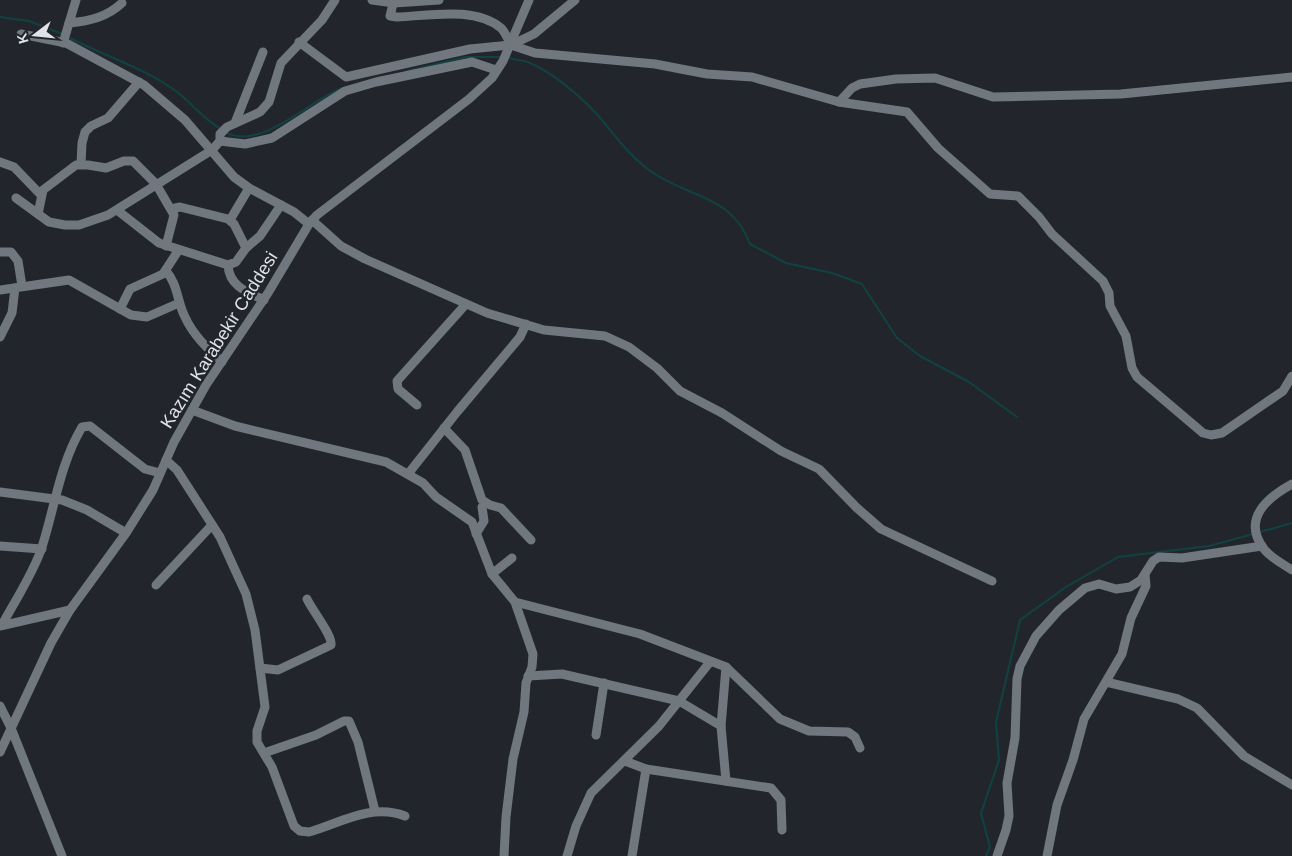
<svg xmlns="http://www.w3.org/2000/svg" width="1292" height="856" viewBox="0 0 1292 856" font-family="Helvetica,sans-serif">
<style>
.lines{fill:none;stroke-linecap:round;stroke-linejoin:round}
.stream{stroke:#114243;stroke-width:2}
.minor{stroke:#71777e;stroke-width:9}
.labels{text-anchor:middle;stroke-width:5;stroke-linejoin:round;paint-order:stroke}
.street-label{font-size:18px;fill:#dfe3e7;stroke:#22262c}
</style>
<rect width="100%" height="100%" fill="#22262c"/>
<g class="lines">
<g class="stream">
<polyline points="0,17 29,21 62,34"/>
<path d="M68 37C104 56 145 68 177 92 193 104 204 120 221 129"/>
<path d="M508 58C515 60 524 60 530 63 554 73 585 100 602 120 616 137 630 156 649 170 686 198 731 193 750 244L786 263 832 273 862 284 897 338 920 356 969 382 1017 417"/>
<polyline points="407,71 466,57 500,57"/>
<path d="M225 132C260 152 310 100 342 88"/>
<polyline points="1260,532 1292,523"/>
<polyline points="986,856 990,847 981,813 999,760 996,722 1020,620 1066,587 1118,557 1209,546 1253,534"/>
</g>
<g class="minor">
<polyline points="372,0 394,3 439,0"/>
<path d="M394 0 390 16 397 17C428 16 474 6 501 28 505 32 508 39 511 45L534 34 575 0"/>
<path d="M69 23C90 21 107 17 122 3"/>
<polyline points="21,34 66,43 144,85 185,120 234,177 249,188 294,212 309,224"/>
<polyline points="299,42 346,77 470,49 511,45 535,53 655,64 707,74 752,77 839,102 907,112 938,148 990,194 1018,196 1039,217 1052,234 1103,281 1109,293 1110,306 1126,336 1132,368 1137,377 1203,433 1211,435 1222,433 1283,391 1292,376"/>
<polyline points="63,43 76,0"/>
<polyline points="839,102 852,88 860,84 896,79 935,78 993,97 1121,94 1292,77"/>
<polyline points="235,123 263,52"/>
<polyline points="220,141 245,144 272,138 345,91 376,82 472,62 496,70"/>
<polyline points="0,162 14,167 41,195"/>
<polyline points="81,164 82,143 85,132 91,126 108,118 139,82"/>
<polyline points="16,198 49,222 65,225 79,225 108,215 212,150 220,141 220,134 227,127 260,112 269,102 281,63 322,20 335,0"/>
<polyline points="171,209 180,207 228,219 234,224 246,248"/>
<polyline points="117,210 159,243 228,265 236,262 246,248 260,236 281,205"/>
<polyline points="38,214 43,190 76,165 88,165 106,168 124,161 133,161 156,184 174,215 166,246"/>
<polyline points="230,220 249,188"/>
<polyline points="312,220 341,246 365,259 487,313 544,330 605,336 629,347 657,368 680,391 722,413 781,451 819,469 856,507 881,529 992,581"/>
<polyline points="0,252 11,252 18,261 22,286"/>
<path d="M228 265C229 286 247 292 264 300"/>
<path d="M166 271C178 284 177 302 185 317 193 335 208 349 222 362"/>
<polyline points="0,290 69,280 131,315 147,317 179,303"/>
<polyline points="120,309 130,289 163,274 178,251"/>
<polyline points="0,337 12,313 15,288"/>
<polyline points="417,405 398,389 397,381 466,304"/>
<polyline points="192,410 235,426 386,462 423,483 436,497 472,522 492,574 515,602 533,654 532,667 526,683 524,712 513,759 506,817 504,856"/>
<polyline points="444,428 465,450 482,500 490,505 501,508 531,540"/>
<path d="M166 460 177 470 220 537 246 594 255 630 265 707 257 731V742L272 767 294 826 300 831 309 832C340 823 372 803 405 816"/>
<polyline points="408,474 457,412 520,337 526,324"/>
<path d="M1292 484C1268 497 1241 519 1264 549 1271 558 1283 564 1292 570"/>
<polyline points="0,492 62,500 87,510 126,533"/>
<polyline points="476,534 484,521 482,507"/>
<polyline points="0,546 42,549"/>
<polyline points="492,574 512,558"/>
<polyline points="156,585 212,525"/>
<polyline points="515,602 640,634 726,667 780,719 809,731 848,732 855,737 860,748"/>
<path d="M2 625C15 601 34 572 42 547 55 506 60 464 82 427L90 426 145 469 160 473"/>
<polyline points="0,626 70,610"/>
<polyline points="726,667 721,726 726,781"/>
<path d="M260 668 278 670 331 645C333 636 312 610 307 599"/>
<polyline points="528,676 562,674 679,701 721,726"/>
<polyline points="1106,682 1178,699 1197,708 1244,756 1292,785"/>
<polyline points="0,706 11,728 62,856"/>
<polyline points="596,735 604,683"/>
<polyline points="0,752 51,643 70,610 126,533 153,490 174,442 206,385 268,293 309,224 317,215 469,99 492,78 503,61 529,0"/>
<polyline points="264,753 316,735 344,721 349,721 358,742 375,811"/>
<polyline points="625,761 646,769 771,788 781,800 782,830"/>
<polyline points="567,856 576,826 591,793 659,726 710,662"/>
<polyline points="632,856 646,769"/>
<polyline points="997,856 1006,830 1009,816 1007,783 1015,738 1017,679 1020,666 1036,636 1059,610 1085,588 1099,584 1116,589 1130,587 1141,580 1153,561 1159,557 1182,558 1262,546"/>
<polyline points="1047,856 1057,805 1073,760 1084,719 1122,654 1131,618 1146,586 1145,574"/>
</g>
</g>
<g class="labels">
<g class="street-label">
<text transform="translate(219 340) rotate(-58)" y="6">Kazım Karabekir Caddesi</text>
</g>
</g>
<g transform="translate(35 35) rotate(254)" stroke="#22262c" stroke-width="4" paint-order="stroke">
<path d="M0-4L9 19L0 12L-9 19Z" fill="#dfe3e7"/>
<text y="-8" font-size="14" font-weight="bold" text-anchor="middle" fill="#dfe3e7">K</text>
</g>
</svg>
